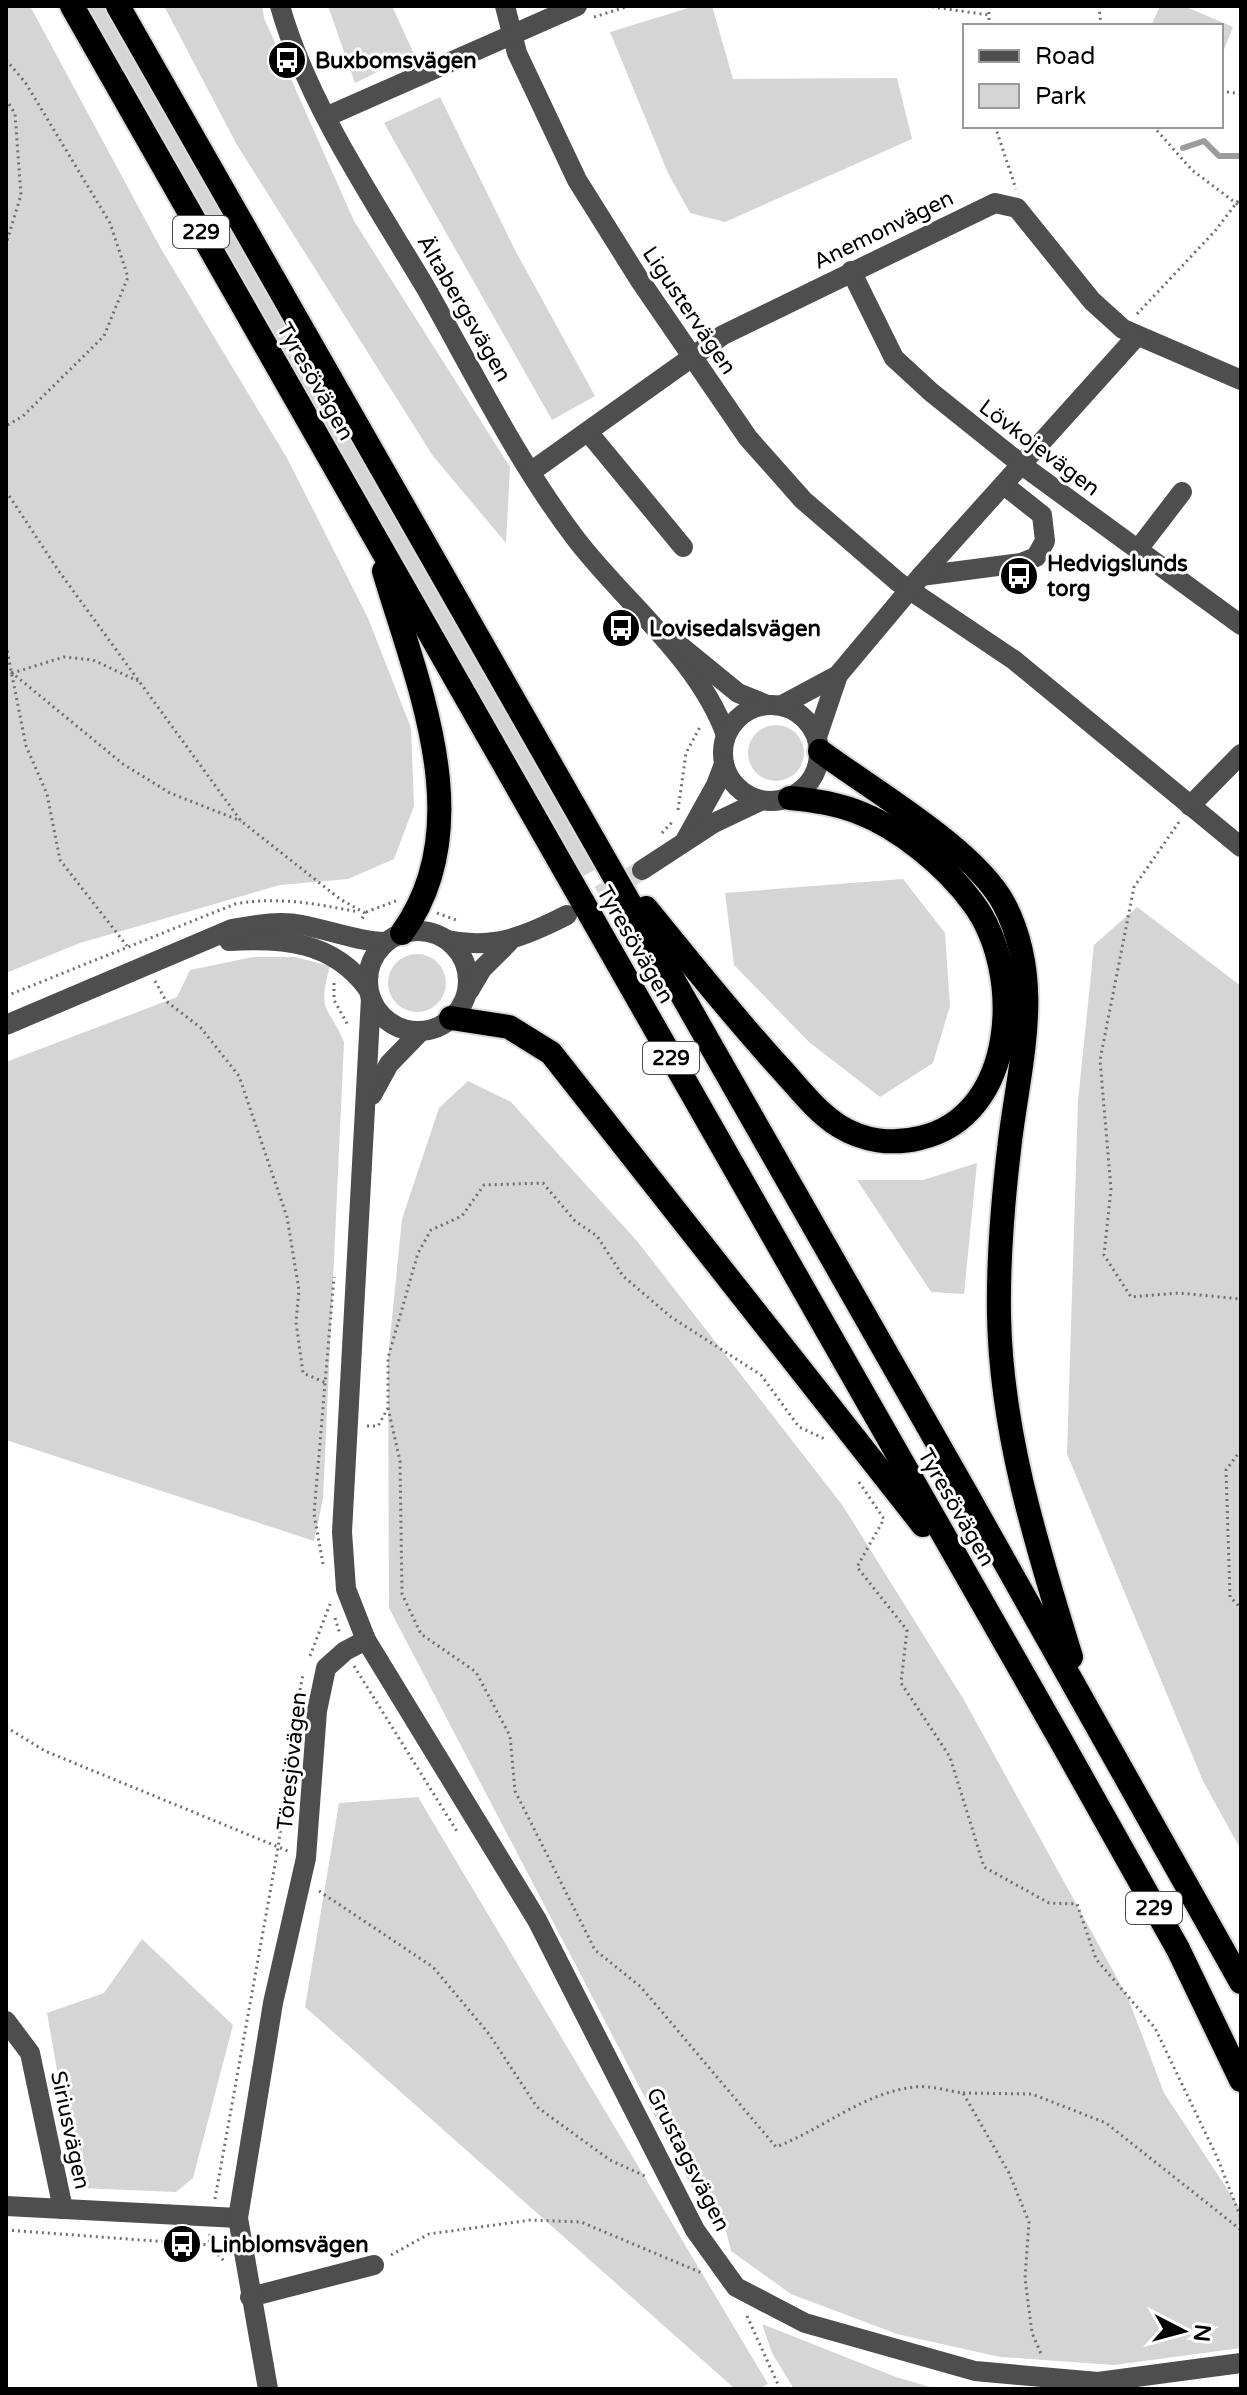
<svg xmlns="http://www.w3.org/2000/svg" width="1247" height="2395" viewBox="0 0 1247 2395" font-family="'Varela Round',sans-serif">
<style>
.green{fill:#d5d5d5}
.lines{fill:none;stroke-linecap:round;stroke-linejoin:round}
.stream{stroke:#9c9c9c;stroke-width:6}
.minor-tunnel{stroke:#d9d9d9;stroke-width:20;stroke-dasharray:20 10;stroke-linecap:butt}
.highway-casing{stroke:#dbdbdb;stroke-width:28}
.path{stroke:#707070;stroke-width:3;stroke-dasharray:2 4;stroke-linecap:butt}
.minor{stroke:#4e4e4e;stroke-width:20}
.highway{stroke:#000;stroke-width:24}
.labels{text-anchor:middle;stroke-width:6;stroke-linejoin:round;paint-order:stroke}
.shield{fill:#fff;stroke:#4c4c4c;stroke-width:2}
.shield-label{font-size:20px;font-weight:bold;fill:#000}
.poi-label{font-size:22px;font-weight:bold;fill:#000;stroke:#fff;text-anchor:start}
.street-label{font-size:22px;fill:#000;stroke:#fff}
</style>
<rect width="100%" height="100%" fill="#fff"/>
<g class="green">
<polygon points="6,6 30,6 160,247 287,458 368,618 411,728 414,806 394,859 348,879 280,885 80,943 6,973"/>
<polygon points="88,6 107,6 595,870 583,876"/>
<polygon points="164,6 262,6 264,18 354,221 510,467 506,543 433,456 237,145"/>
<polygon points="328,6 392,6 414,54 355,83"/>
<polygon points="695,6 712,6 733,79 897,78 912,139 725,222 690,213 668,173 610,32"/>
<polygon points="1160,6 1184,6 1233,27 1221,57 1221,26 1151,26"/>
<polygon points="440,97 515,250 595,396 552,420 384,123"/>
<circle cx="776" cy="753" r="28"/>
<polygon points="903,879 945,933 950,1006 933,1063 880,1097 809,1042 734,965 725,893"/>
<polygon points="1137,907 1241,986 1241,1850 1203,1781 1067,1454 1078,1101 1094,945"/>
<circle cx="417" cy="983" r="29"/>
<path d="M253 957H295L330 966C317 1014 328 1004 344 1042L323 1499 314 1541 6 1440V1062L177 997 190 970Z"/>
<polygon points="468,1081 511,1102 637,1241 843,1506 964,1700 1128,1998 1164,2093 1241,2210 1241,2348 1114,2365 1000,2357 897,2334 791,2294 731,2251 724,2223 698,2199 389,1608 388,1358 402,1219 439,1108"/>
<polygon points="977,1163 964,1294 931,1292 857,1180 923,1180"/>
<polygon points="418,1797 768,2384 758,2389 735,2389 305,2007 339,1803"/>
<polygon points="142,1939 233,2025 193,2178 176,2192 78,2188 47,2013 104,1993"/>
<polygon points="762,2324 896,2377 937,2389 794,2389 772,2353"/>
</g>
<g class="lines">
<polyline class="stream" points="1183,148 1204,141 1219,156 1241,156"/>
<polyline class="minor-tunnel" points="574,911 642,870"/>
<g class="highway-casing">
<g id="highway">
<polyline points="72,6 1060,1739 1178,1949 1241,2080"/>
<polyline points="118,6 966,1493 1241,1982"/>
<path d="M384 571C417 683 480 826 402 933"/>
<path d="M820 751C872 790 975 849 1004 904 1044 981 1020 1060 1010 1141 1003 1199 998 1257 999 1315 1001 1433 1037 1546 1071 1657"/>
<path d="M646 908C691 963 735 1019 783 1071 800 1090 817 1112 839 1126 863 1141 892 1145 920 1138 1018 1116 1024 971 973 903 946 866 899 827 855 811 834 803 812 800 790 798"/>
<polyline points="451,1018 509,1027 551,1053 923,1525"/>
</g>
</g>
<g class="path">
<polyline points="926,6 989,15"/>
<polyline points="989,6 989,26"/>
<polyline points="1099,6 1101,26"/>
<polyline points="594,17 629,6"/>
<polyline points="6,60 25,82 110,223 128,277 104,336 23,416 6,426"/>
<polyline points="1221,91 1241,94"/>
<polyline points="6,99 15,114 21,195 6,244"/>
<polyline points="995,126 1016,189"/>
<polyline points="1153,126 1192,170 1241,207"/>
<polyline points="1137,314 1215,231 1241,197"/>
<polyline points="6,491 58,570 241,821 340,899 365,913 361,921"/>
<polyline points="6,645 26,746 47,794 60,860 127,946"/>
<polyline points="11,672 123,764 170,793 241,821"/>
<polyline points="6,675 64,657 93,660 138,681"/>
<polyline points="678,810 686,753 700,727"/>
<polyline points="1179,822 1134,887 1100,1060 1111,1189 1104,1255 1131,1297 1179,1293 1241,1299"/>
<polyline points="662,833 673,821"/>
<polyline points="366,912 396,901"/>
<polyline points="437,913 456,920"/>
<polyline points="155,981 166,1001 201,1028 239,1076 287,1217 299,1290 296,1322 303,1373 326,1383"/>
<polyline points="334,983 334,1000 349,1027"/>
<path d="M6 996 235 904C279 896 316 904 359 912"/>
<path d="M388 1408 400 1461 402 1594 421 1634 476 1672 510 1736 515 1791 595 1950 641 1987 776 2147C823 2129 863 2093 914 2087 929 2085 948 2091 963 2093L1009 2173 1029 2222 1025 2278 1032 2333 1042 2356"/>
<polyline points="367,1426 378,1426 388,1408 388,1358 418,1253 431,1230 462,1216 484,1185 543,1183 575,1221 597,1236 623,1276 671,1317 761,1375 799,1427 825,1439"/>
<polyline points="1241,1450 1226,1470 1230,1597 1241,1608"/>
<polyline points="859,1482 884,1519 857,1567 907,1630 901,1683 950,1757 984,1867 1049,1903 1077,1904 1096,1959 1155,2028 1217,2157 1241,2218"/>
<polyline points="323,1564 314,1514 334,1277"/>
<polyline points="335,1618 340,1634"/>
<polyline points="310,1656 330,1604"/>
<polyline points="354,1666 458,1833"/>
<polyline points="300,1690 303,1674"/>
<polyline points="6,1727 45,1751 288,1851"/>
<polyline points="319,1891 433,1967 489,2034 537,2107 610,2160 645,2176"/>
<polyline points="963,2093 1032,2094 1106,2123 1241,2230"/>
<polyline points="215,2199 278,1848 294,1730"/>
<polyline points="6,2230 209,2245"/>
<polyline points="210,2234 209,2245 224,2261"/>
<polyline points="391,2255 429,2234 531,2220 581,2222 702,2273"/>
<polyline points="747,2316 780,2389"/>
<polyline points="1230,2389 1241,2388"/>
</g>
<g class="minor">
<path d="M280 6C308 105 375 202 427 290 474 373 518 463 576 539 625 603 698 658 726 735"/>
<polyline points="505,6 517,53 577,180 639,279 748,438 803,500 898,582 1014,660 1241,847"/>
<polyline points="328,116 577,6"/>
<polyline points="851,271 894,358 931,392 1022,465 1241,625"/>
<polyline points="588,432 683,547"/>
<polyline points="532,471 723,335 995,203 1017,208 1092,301 1123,329 1241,380"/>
<polyline points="1139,548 1182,492"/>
<polyline points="921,576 1021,563 1036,557 1045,541 1042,515 1004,485"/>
<polyline points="678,644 738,693 765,704"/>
<circle cx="771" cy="753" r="48"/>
<polyline points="782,705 838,675 921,576 1136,337"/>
<polyline points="817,737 838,675"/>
<polyline points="1190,806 1241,754"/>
<polyline points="686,839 716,785 724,764"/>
<polyline points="642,870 714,823 760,801"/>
<circle cx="418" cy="981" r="50"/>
<path d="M447 940C493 950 526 936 567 915"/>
<path d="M229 941C283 938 333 941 368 989"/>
<polyline points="469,991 482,969 509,942"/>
<path d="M6 1025 232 929C255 925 279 920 302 925 330 930 355 941 384 942"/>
<polyline points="372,1095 389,1064 420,1032"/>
<polyline points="366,1640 537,1920 695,2230 736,2287 805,2323 975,2371 1098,2382 1241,2363"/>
<polyline points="6,2021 30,2053 63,2209"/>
<polyline points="6,2206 238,2218"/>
<polyline points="250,2297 374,2265"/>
<polyline points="268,2389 238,2218 273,2003 306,1858 317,1711 326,1668 345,1651 366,1640 346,1589 342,1532 371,998"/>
</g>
<use href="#highway" class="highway"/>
</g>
<defs>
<g id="bus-disc" transform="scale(2)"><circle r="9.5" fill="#000" stroke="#fff"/><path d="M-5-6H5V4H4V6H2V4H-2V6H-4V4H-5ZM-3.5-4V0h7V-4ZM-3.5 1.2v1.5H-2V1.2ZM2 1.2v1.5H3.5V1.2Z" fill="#fff"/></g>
</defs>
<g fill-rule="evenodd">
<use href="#bus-disc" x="287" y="60"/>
<use href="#bus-disc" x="1019" y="576"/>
<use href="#bus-disc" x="621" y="628"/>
<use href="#bus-disc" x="182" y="2244"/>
</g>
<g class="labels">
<g class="shield">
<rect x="173" y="216" width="56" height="32" rx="6"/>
<rect x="643" y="1042" width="56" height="32" rx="6"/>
<rect x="1126" y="1892" width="56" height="32" rx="6"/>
</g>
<g class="shield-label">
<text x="201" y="239">229</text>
<text x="671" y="1065">229</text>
<text x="1154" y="1915">229</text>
</g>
<g class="poi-label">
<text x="315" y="68">Buxbomsvägen</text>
<text x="1047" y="571">Hedvigslunds<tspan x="1047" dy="25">torg</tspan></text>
<text x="649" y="636">Lovisedalsvägen</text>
<text x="210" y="2252">Linblomsvägen</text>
</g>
<g class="street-label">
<text transform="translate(883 229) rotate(-26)" y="8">Anemonvägen</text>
<text transform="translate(465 308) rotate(60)" y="8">Ältabergsvägen</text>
<text transform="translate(690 310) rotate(56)" y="8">Ligustervägen</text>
<text transform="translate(316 381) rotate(60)" y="8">Tyresövägen</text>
<text transform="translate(1040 447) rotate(37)" y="8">Lövkojevägen</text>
<text transform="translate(636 944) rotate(60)" y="8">Tyresövägen</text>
<text transform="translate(957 1507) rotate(60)" y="8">Tyresövägen</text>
<text transform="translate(291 1761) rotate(-84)" y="8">Töresjövägen</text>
<text transform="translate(71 2130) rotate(78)" y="8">Siriusvägen</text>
<text transform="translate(689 2159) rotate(63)" y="8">Grustagsvägen</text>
</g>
</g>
<rect width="1247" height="2395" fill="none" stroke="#000000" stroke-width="16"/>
<rect x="963" y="24" width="260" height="104" fill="#ffffff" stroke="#999999" stroke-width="2"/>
<rect x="979" y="50" width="40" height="12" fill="#4e4e4e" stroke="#999999" stroke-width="2"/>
<text x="1035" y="64" font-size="24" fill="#000000">Road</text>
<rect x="979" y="84" width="40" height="24" fill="#d5d5d5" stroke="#999999" stroke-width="2"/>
<text x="1035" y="104" font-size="24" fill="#000000">Park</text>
<g transform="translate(1183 2331) rotate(96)" stroke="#ffffff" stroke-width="6" paint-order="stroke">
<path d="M0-6L14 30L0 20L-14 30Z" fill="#000000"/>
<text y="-12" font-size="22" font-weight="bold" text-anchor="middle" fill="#000000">N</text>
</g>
</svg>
